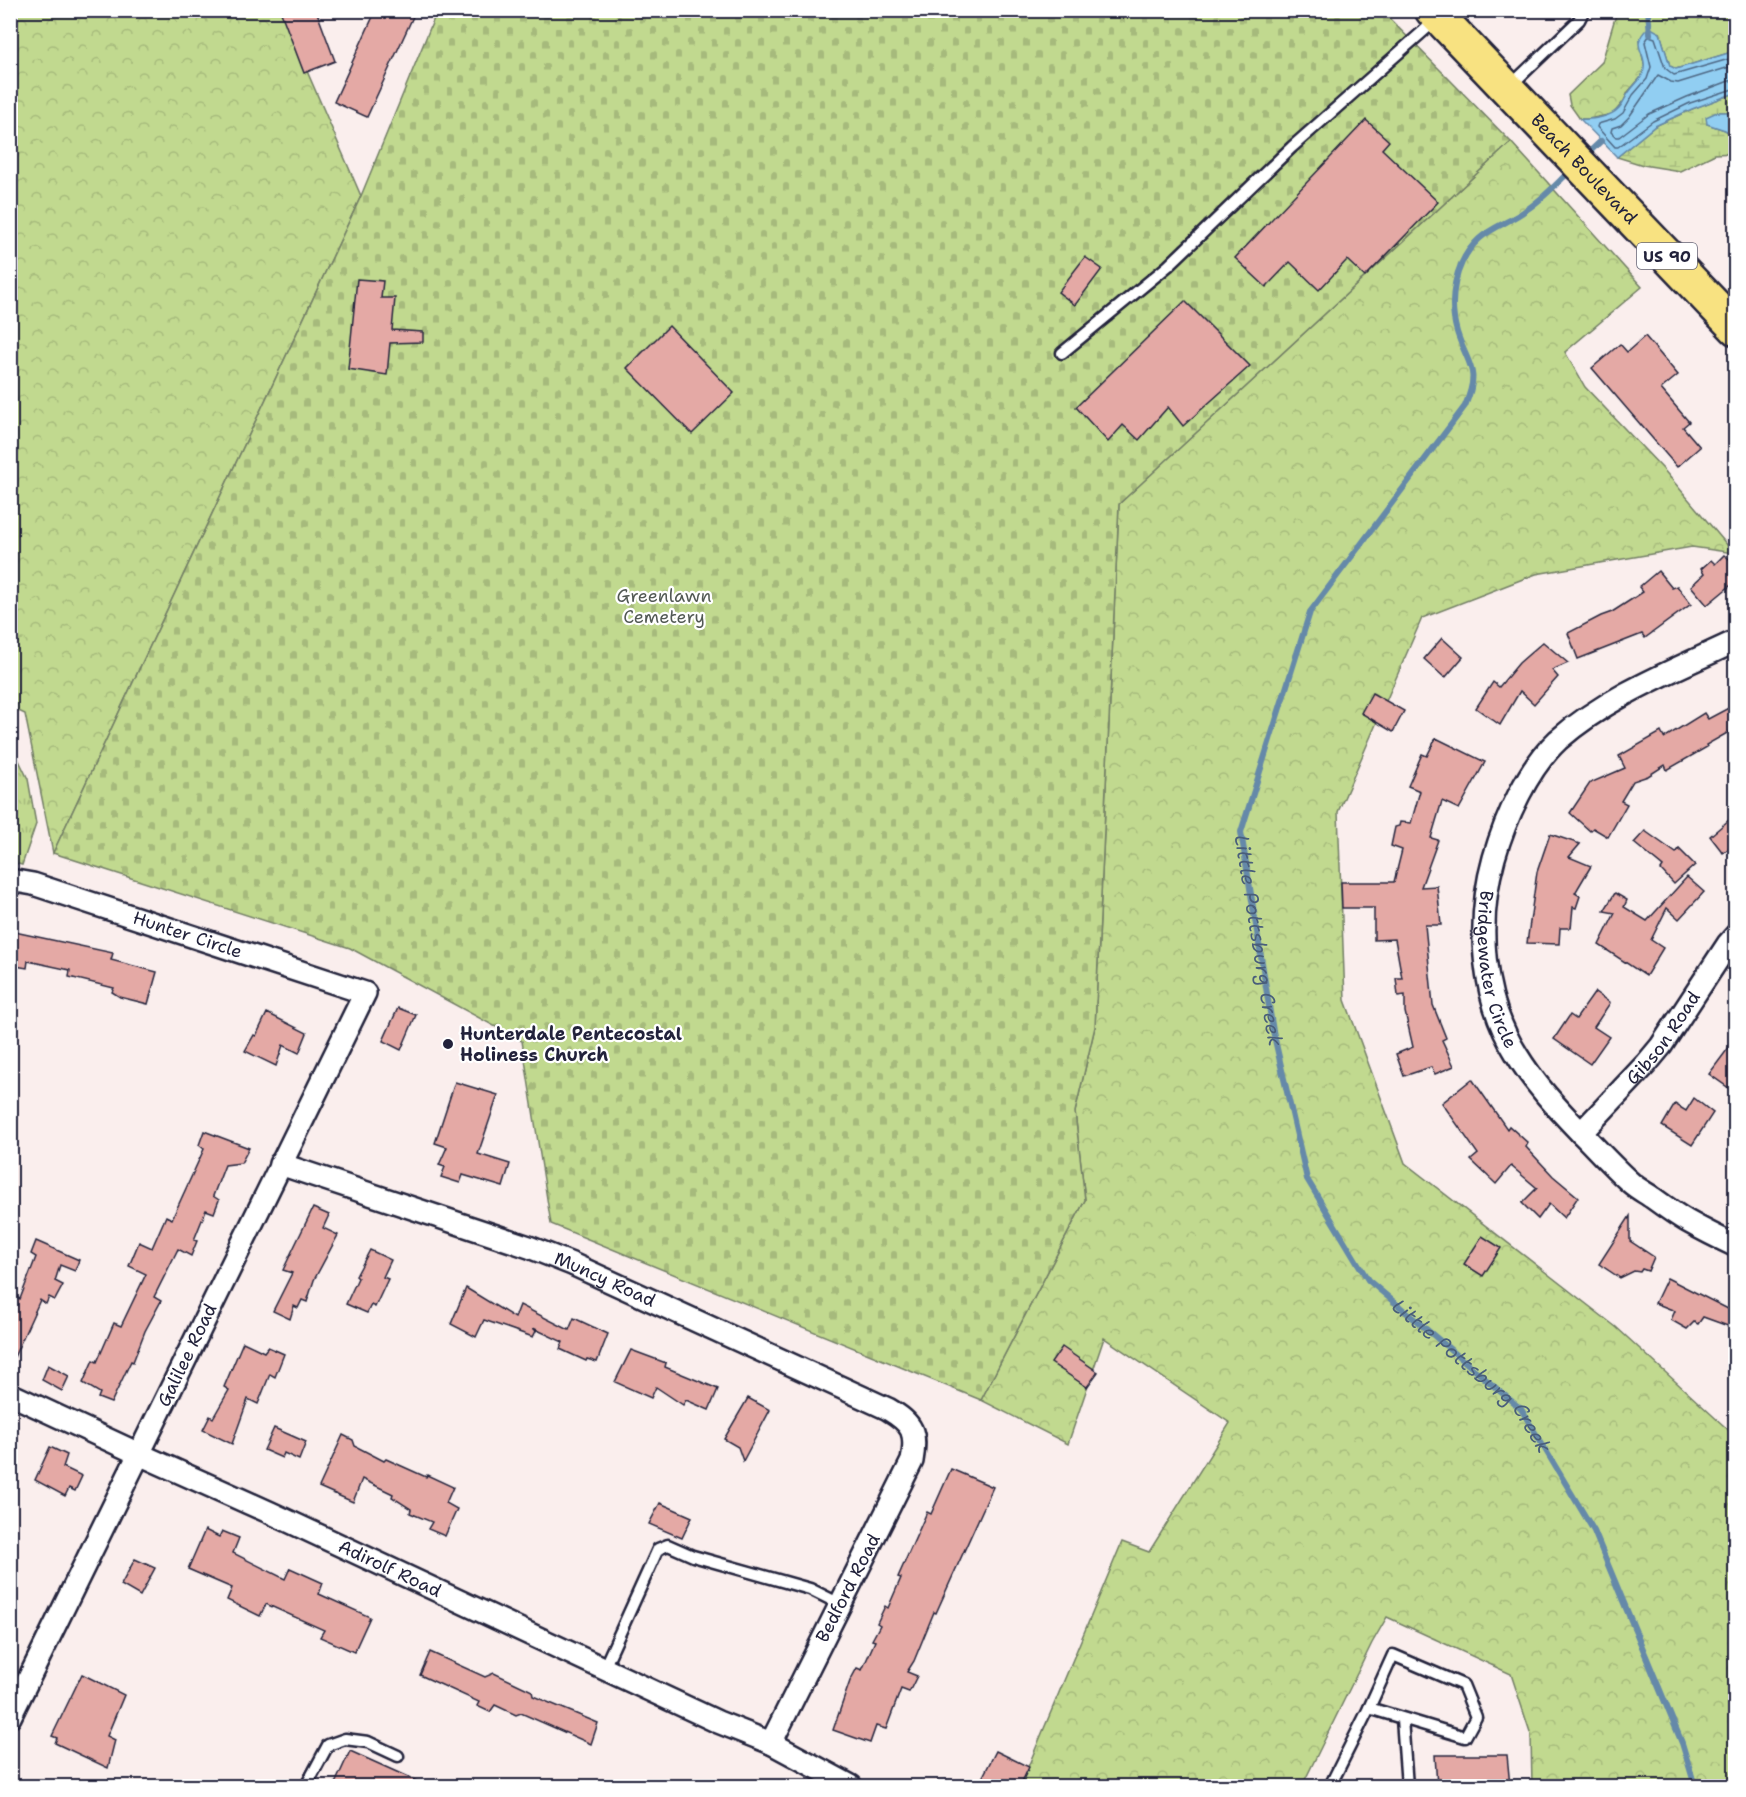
<svg xmlns="http://www.w3.org/2000/svg" width="1746" height="1797" viewBox="0 0 1746 1797" font-family="'Shantell Sans',sans-serif">
<style>
.forest{fill:url(#forest-crowns);stroke:#727e65;stroke-width:1.5}
.wetland{fill:url(#wetland-marsh);stroke:#727e65;stroke-width:1.5}
.cemetery{fill:url(#cemetery-stones);stroke:#727e65;stroke-width:1.5}
.park{fill:url(#park-tufts);stroke:#727e65;stroke-width:1.5}
.water{fill:#91cef2;stroke:#6589a9;stroke-width:1.5}
.lines{fill:none;stroke-linecap:round;stroke-linejoin:round}
.shore{stroke:#4e6784;stroke-width:1.5}
.stream{stroke:#6589a9;stroke-width:6}
.building{fill:#e4a9a5;stroke:#22223b;stroke-width:1.5}
.service-casing{stroke:#22223b;stroke-width:15}
.minor-casing{stroke:#22223b;stroke-width:26}
.trunk-casing{stroke:#22223b;stroke-width:38}
.service{stroke:#fff;stroke-width:10}
.minor{stroke:#fff;stroke-width:21}
.trunk{stroke:#f8e281;stroke-width:33}
.poi-dot{fill:#22223b;stroke:#fff;stroke-width:2}
.labels{text-anchor:middle;stroke-width:4.5;stroke-linejoin:round;paint-order:stroke}
.shield{fill:#fff;stroke:#646476;stroke-width:1.5}
.shield-label{font-size:16px;font-weight:bold;fill:#22223b}
.street-label{font-size:18px;fill:#22223b;stroke:#fff}
.park-label{font-size:18px;fill:#525954;stroke:#fff}
.poi-label{font-size:18px;font-weight:bold;fill:#22223b;stroke:#fff;text-anchor:start}
.water-label{font-size:20px;font-style:italic;fill:#495e7b;stroke:#fff}
</style>
<defs>
<pattern id="forest-crowns" width="20" height="18" patternUnits="userSpaceOnUse" patternTransform="scale(1.5)"><rect width="20" height="18" fill="#c1d98f"/><path d="M2 6a3 3 0 1 1 6 0M12 15a3 3 0 1 1 6 0" fill="none" stroke="#a6ba7c"/></pattern>
<pattern id="wetland-marsh" width="20" height="14" patternUnits="userSpaceOnUse" patternTransform="scale(1.5)"><rect width="20" height="14" fill="#c1d98f"/><path d="M1 5h8M5 5V1M11 12h8M15 12V8" fill="none" stroke="#a6ba7c"/></pattern>
<pattern id="cemetery-stones" width="16" height="16" patternUnits="userSpaceOnUse" patternTransform="scale(1.5)"><rect width="16" height="16" fill="#c1d98f"/><path d="M2 7V4a2 2 0 0 1 4 0v3zM10 15v-3a2 2 0 0 1 4 0v3z" fill="#a6ba7c"/></pattern>
<pattern id="park-tufts" width="24" height="20" patternUnits="userSpaceOnUse" patternTransform="scale(1.5)"><rect width="24" height="20" fill="#c1d98f"/><path d="M3 7l-1-3M5 7V3M7 7l1-3M15 17l-1-3M17 17v-4M19 17l1-3" fill="none" stroke="#a6ba7c"/></pattern>
</defs>
<rect width="100%" height="100%" fill="#faeeed"/>
<filter id="ink" filterUnits="userSpaceOnUse"><feTurbulence type="fractalNoise" baseFrequency=".0167" numOctaves="2"/><feDisplacementMap in="SourceGraphic" scale="12" xChannelSelector="R" yChannelSelector="G"/><feConvolveMatrix kernelMatrix="1 2 1 2 8 2 1 2 1" color-interpolation-filters="sRGB"/></filter>
<g filter="url(#ink)">
<g class="forest">
<polygon points="10,11 281,11 361,196 53,853 25,714 10,707"/>
<polygon points="1617,11 1735,11 1735,51 1676,69 1670,66 1660,33 1639,41 1645,68 1642,76 1628,92 1624,101 1613,114 1588,119 1580,119 1570,105 1568,95 1602,62"/>
<polygon points="1511,142 1642,287 1565,352 1585,387 1663,469 1734,553 1692,547 1536,574 1422,618 1338,812 1345,1000 1405,1163 1616,1327 1735,1436 1735,1786 1532,1786 1531,1735 1511,1674 1387,1617 1372,1643 1302,1786 1020,1786 1122,1542 1149,1552 1230,1423 1104,1338 1068,1444 981,1400 1085,1200 1075,1112 1095,1027 1119,504"/>
</g>
<polygon class="wetland" points="1735,93 1735,112 1717,112 1707,124 1725,130 1735,136 1735,153 1715,154 1680,171 1643,165 1617,157 1655,126 1692,109"/>
<polygon class="cemetery" points="437,11 1382,11 1511,142 1119,504 1095,1027 1075,1112 1085,1200 981,1400 551,1224 522,1041 350,948 53,853 361,196"/>
<polygon class="park" points="11,744 28,779 36,824 22,865 11,862"/>
<g class="water">
<path d="M1649 27 1660 33 1670 66 1676 69 1735 51V93L1692 109 1655 126 1617 157 1580 119C1593 120 1611 117 1619 108 1624 103 1625 97 1629 92 1634 84 1643 79 1644 69 1647 51 1628 46 1649 27Z"/>
<polygon points="1717,112 1735,112 1735,136 1725,130 1707,124 1706,117"/>
</g>
<g class="lines">
<g class="shore">
<polyline points="1736,57 1674,75 1665,68 1655,38 1649,36 1645,42 1651,67 1647,79 1633,95 1623,113 1615,119 1598,124 1597,127 1615,147 1618,147 1653,121 1690,103 1736,88"/>
<polyline points="1736,65 1678,83 1671,82 1658,75 1629,117 1621,125 1612,128 1611,132 1616,137 1619,137 1649,114 1687,97 1729,81 1736,80"/>
</g>
<g class="stream">
<polyline points="1648,10 1650,34"/>
<polyline points="1584,157 1601,141"/>
<path id="s1" d="M1571 170C1556 184 1543 199 1526 210 1512 221 1492 227 1479 239 1454 262 1448 301 1457 332 1468 367 1481 368 1465 406L1310 612 1241 832 1273 1031 1307 1179 1368 1280 1521 1409 1594 1531 1682 1743 1695 1786"/>
</g>
</g>
<g class="building">
<polygon points="280,10 316,10 335,61 304,73"/>
<polygon points="376,10 416,10 367,117 334,102"/>
<polygon points="1366,120 1389,141 1382,149 1438,202 1365,277 1347,260 1319,290 1290,262 1266,287 1235,258"/>
<polygon points="1085,257 1102,269 1075,305 1058,292"/>
<polygon points="357,279 383,281 381,298 395,298 392,330 423,332 423,342 390,343 387,375 348,369"/>
<polygon points="1185,301 1250,366 1183,426 1168,407 1139,440 1123,425 1108,442 1076,407"/>
<polygon points="669,326 734,393 692,434 627,368"/>
<polygon points="1645,336 1678,375 1661,389 1689,422 1683,427 1700,447 1677,467 1592,368 1620,344 1627,352"/>
<polygon points="1724,555 1736,564 1736,581 1707,605 1691,586 1704,574 1701,569 1711,560 1715,564"/>
<polygon points="1658,571 1672,588 1677,586 1691,604 1645,638 1642,634 1578,659 1568,633 1601,616 1612,612 1643,592 1639,587"/>
<polygon points="1442,638 1463,657 1445,678 1424,659"/>
<polygon points="1543,642 1568,663 1552,670 1558,677 1534,704 1520,691 1500,725 1476,708 1493,682 1499,687 1519,663"/>
<polygon points="1372,693 1404,711 1393,732 1361,713"/>
<polygon points="1736,704 1736,728 1706,745 1707,747 1667,770 1665,765 1648,776 1633,781 1621,801 1627,804 1608,837 1593,828 1590,831 1570,813 1590,783 1625,768 1619,756 1661,732 1664,738 1704,713 1708,719"/>
<polygon points="1436,738 1485,762 1459,809 1442,801 1431,838 1438,840 1421,887 1437,886 1441,925 1425,925 1433,1005 1446,1038 1442,1040 1454,1066 1435,1074 1431,1067 1404,1076 1396,1054 1413,1047 1405,1012 1405,995 1398,996 1396,978 1402,978 1395,939 1374,940 1374,908 1342,908 1341,882 1394,882 1402,850 1391,846 1395,827 1399,826 1400,822 1411,823 1420,791 1408,786 1422,754 1427,756"/>
<polygon points="1736,814 1736,843 1723,853 1710,836"/>
<polygon points="1645,831 1676,853 1679,849 1695,865 1674,884 1661,870 1663,867 1634,843"/>
<polygon points="1550,834 1580,844 1569,857 1591,866 1575,893 1580,896 1576,908 1573,907 1571,928 1560,928 1559,944 1527,943 1537,872"/>
<polygon points="1687,877 1704,892 1679,919 1667,908 1651,940 1663,948 1646,976 1599,945 1615,913 1604,911 1615,893 1627,900 1624,907 1647,921"/>
<polygon points="10,931 113,953 111,960 157,972 148,1004 120,997 112,992 114,988 69,977 70,970 28,961 27,968 10,965"/>
<polygon points="1595,992 1610,1003 1594,1027 1609,1037 1590,1064 1554,1039 1570,1015 1576,1019"/>
<polygon points="398,1008 416,1015 401,1050 383,1041"/>
<polygon points="267,1013 307,1033 299,1053 283,1045 276,1066 245,1051 254,1035 256,1036"/>
<polygon points="1736,1038 1736,1093 1709,1074"/>
<polygon points="1472,1079 1507,1129 1509,1126 1528,1143 1526,1147 1553,1176 1578,1197 1564,1218 1549,1204 1538,1219 1522,1203 1537,1188 1511,1166 1496,1184 1471,1160 1478,1154 1442,1103"/>
<polygon points="455,1082 498,1095 478,1154 510,1164 503,1187 463,1175 460,1183 441,1177 445,1167 439,1165 447,1147 435,1143"/>
<polygon points="1694,1098 1713,1113 1692,1145 1662,1126 1675,1104 1686,1111"/>
<polygon points="204,1131 249,1148 241,1163 225,1165 213,1196 219,1200 214,1213 206,1210 194,1240 197,1241 191,1256 178,1249 154,1297 161,1301 145,1331 133,1362 131,1361 111,1403 98,1398 100,1393 83,1383 93,1360 97,1362 114,1323 121,1326 146,1274 129,1266 139,1242 152,1248 166,1216 172,1219 204,1149 199,1145"/>
<polygon points="313,1208 329,1215 323,1228 338,1235 314,1280 307,1302 302,1300 298,1308 294,1306 290,1319 273,1311 292,1273 283,1270"/>
<polygon points="1630,1216 1630,1241 1654,1257 1648,1271 1642,1269 1640,1272 1634,1271 1620,1278 1599,1264"/>
<polygon points="1482,1236 1501,1248 1483,1276 1464,1264"/>
<polygon points="36,1241 79,1260 75,1271 60,1265 55,1281 63,1285 55,1300 49,1297 46,1304 40,1300 10,1366 10,1295 20,1299 36,1257 31,1254"/>
<polygon points="370,1250 391,1260 383,1277 388,1279 375,1307 371,1305 367,1313 346,1304 358,1278 356,1276"/>
<polygon points="1667,1278 1736,1313 1736,1329 1703,1317 1698,1324 1694,1322 1687,1329 1671,1320 1675,1311 1655,1303"/>
<polygon points="466,1288 515,1318 520,1305 569,1330 574,1318 608,1334 597,1362 587,1359 586,1361 560,1349 563,1342 533,1328 536,1331 533,1337 484,1320 476,1337 451,1324"/>
<polygon points="243,1342 264,1352 268,1347 284,1354 275,1377 270,1374 258,1404 248,1399 232,1444 203,1430 210,1416 213,1418 229,1390 224,1387"/>
<polygon points="1062,1347 1098,1372 1087,1387 1051,1363"/>
<polygon points="631,1350 666,1363 665,1367 718,1389 709,1410 686,1400 683,1405 656,1387 651,1398 615,1382"/>
<polygon points="48,1365 69,1376 62,1391 42,1380"/>
<polygon points="748,1398 770,1410 743,1461 738,1447 724,1439"/>
<polygon points="274,1428 306,1442 299,1460 284,1453 282,1458 264,1450"/>
<polygon points="343,1435 353,1440 355,1446 384,1461 386,1459 426,1477 427,1475 453,1487 446,1503 457,1509 445,1536 428,1529 432,1522 410,1513 411,1509 392,1497 393,1494 362,1479 353,1502 319,1487"/>
<polygon points="50,1447 67,1455 63,1467 82,1476 75,1491 69,1488 65,1496 35,1480"/>
<polygon points="951,1469 993,1487 936,1613 934,1612 914,1661 907,1672 917,1676 909,1692 901,1689 886,1729 876,1726 870,1743 833,1730 850,1681 857,1668 862,1670 875,1641 872,1640 880,1625 877,1623 885,1606 888,1608 901,1578 898,1577 927,1512 931,1514"/>
<polygon points="660,1503 692,1517 682,1538 649,1524"/>
<polygon points="205,1530 219,1537 222,1531 239,1538 233,1553 285,1579 290,1568 323,1583 319,1594 370,1617 354,1652 320,1637 324,1630 266,1604 260,1616 227,1600 232,1588 188,1569"/>
<polygon points="135,1559 155,1568 140,1596 121,1585"/>
<polygon points="430,1652 485,1677 494,1673 532,1691 533,1696 598,1723 591,1744 521,1713 516,1715 495,1705 490,1712 477,1706 479,1702 420,1675"/>
<polygon points="82,1674 124,1695 107,1736 115,1740 108,1768 55,1743 57,1738 52,1736"/>
<polygon points="350,1751 428,1786 334,1786"/>
<polygon points="996,1751 1029,1767 1020,1786 978,1786"/>
<polygon points="1435,1755 1507,1755 1510,1786 1437,1786"/>
</g>
<g class="lines">
<g class="service-casing">
<g id="service">
<polyline points="1509,87 1579,20 1584,10"/>
<polyline points="1062,353 1168,266 1292,147 1436,20"/>
<polygon points="1393,1655 1463,1685 1476,1717 1465,1737 1369,1708"/>
<polyline points="604,1668 658,1549 668,1545 693,1556 810,1589 840,1604"/>
<polyline points="1402,1719 1407,1786"/>
<polyline points="306,1786 328,1745 345,1739 368,1742 398,1756"/>
<polyline points="1330,1786 1369,1708"/>
</g>
</g>
<g class="minor-casing">
<g id="minor">
<path id="s2" d="M1736 641C1675 670 1609 695 1558 740 1528 768 1505 819 1494 858 1476 922 1481 998 1517 1055 1534 1083 1557 1108 1580 1132 1597 1149 1613 1167 1631 1183 1638 1189 1646 1193 1653 1198 1664 1206 1675 1214 1687 1221 1703 1230 1719 1238 1736 1246"/>
<path id="s3" d="M10 880 33 884 365 993 10 1717"/>
<path id="s4" d="M1581 1133 1646 1064 1661 1046 1728 944 1736 935"/>
<path id="s5" d="M280 1164 529 1247 572 1264 888 1409C913 1424 917 1432 912 1461L771 1743"/>
<path id="s6" d="M10 1394 139 1454 271 1513 718 1722 771 1743 851 1786"/>
</g>
</g>
<g class="trunk-casing">
<g id="trunk">
<path id="s7" d="M1432 10 1736 328"/>
</g>
</g>
<use href="#service" class="service"/>
<use href="#minor" class="minor"/>
<use href="#trunk" class="trunk"/>
</g>
</g>
<circle class="poi-dot" cx="448" cy="1044" r="6"/>
<g class="labels">
<rect class="shield" x="1637" y="243" width="60" height="26" rx="4.5"/>
<g class="shield-label">
<text x="1667" y="262">US 90</text>
</g>
<g class="street-label">
<text dy="6" stroke="none"><textPath href="#s7" startOffset="220">Beach Boulevard</textPath></text>
<text dy="6" stroke="none"><textPath href="#s3" startOffset="186">Hunter Circle</textPath></text>
<text dy="6" stroke="none"><textPath href="#s2" startOffset="454">Bridgewater Circle</textPath></text>
<text dy="6" stroke="none"><textPath href="#s4" startOffset="126">Gibson Road</textPath></text>
<text dy="6" stroke="none"><textPath href="#s5" startOffset="345">Muncy Road</textPath></text>
<text transform="translate(187 1355) rotate(-64)" y="6">Galilee Road</text>
<text dy="6" stroke="none"><textPath href="#s6" startOffset="418">Adirolf Road</textPath></text>
<text transform="translate(848 1588) rotate(-63)" y="6">Bedford Road</text>
</g>
<g class="park-label">
<text x="664" y="602">Greenlawn<tspan x="664" dy="21">Cemetery</tspan></text>
</g>
<g class="poi-label">
<text x="460" y="1040">Hunterdale Pentecostal<tspan x="460" dy="21">Holiness Church</tspan></text>
</g>
<g class="water-label">
<text dy="7" stroke="none"><textPath href="#s1" startOffset="892">Little Pottsburg Creek</textPath></text>
<text dy="7" stroke="none"><textPath href="#s1" startOffset="1396">Little Pottsburg Creek</textPath></text>
</g>
</g>
<rect width="1746" height="1797" fill="none" stroke="#fff" stroke-width="36"/>
<rect x="18" y="18" width="1710" height="1761" fill="none" stroke="#22223b" stroke-width="2" filter="url(#ink)"/>
</svg>
